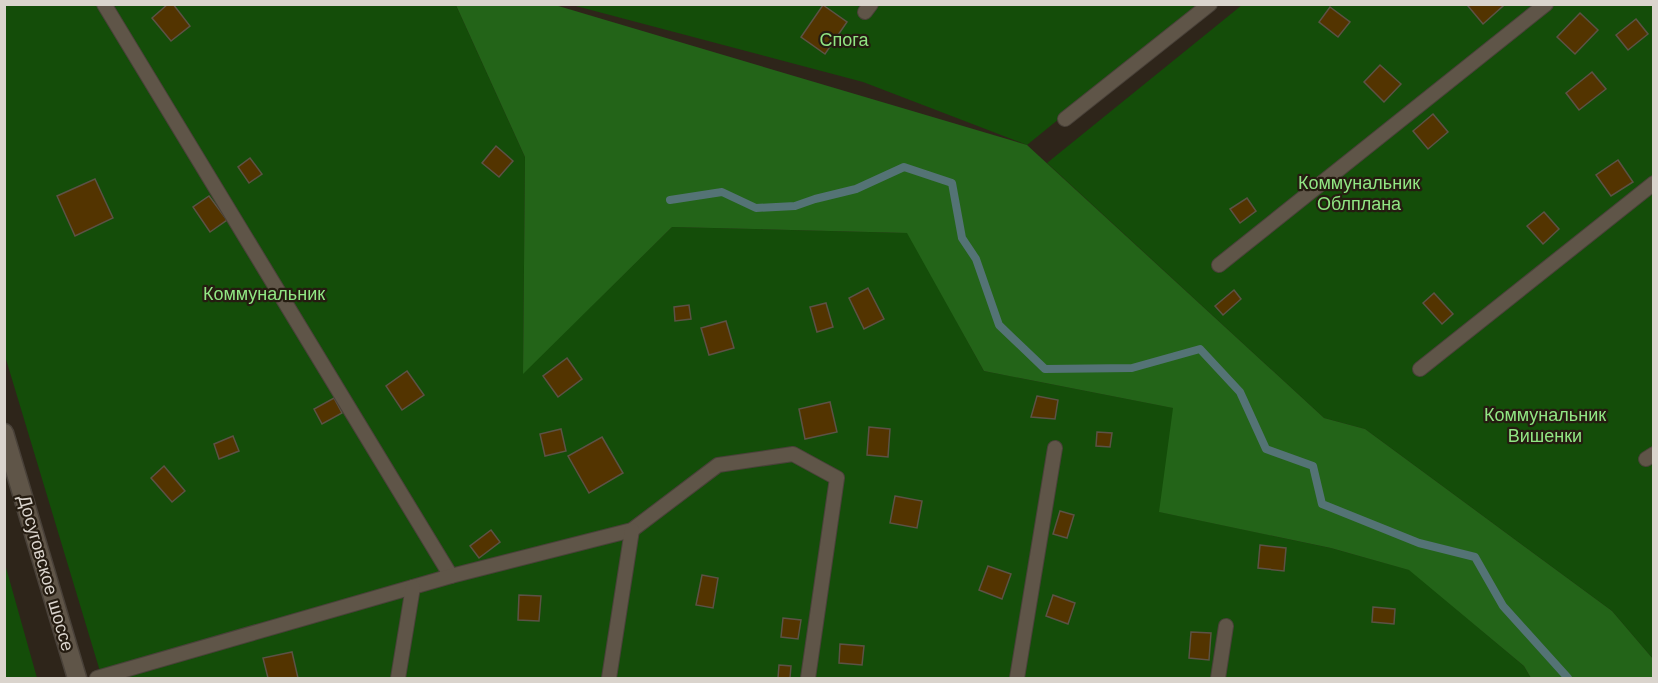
<svg xmlns="http://www.w3.org/2000/svg" width="1658" height="683" viewBox="0 0 1658 683" font-family="'Work Sans',sans-serif">
<style>
.green{fill:#144d09}
.forest{fill:#236418}
.lines{fill:none;stroke-linecap:round;stroke-linejoin:round}
.stream{stroke:#547375;stroke-width:8}
.building{fill:#533400;stroke:#5c5245;stroke-width:1.5}
.lane-casing{stroke:#494139;stroke-width:16}
.secondary-casing{stroke:#494139;stroke-width:21}
.lane{stroke:#5f5548;stroke-width:14}
.secondary{stroke:#5f5548;stroke-width:18}
.labels{text-anchor:middle;stroke-width:4.5;stroke-linejoin:round;paint-order:stroke}
.park-label{font-size:18px;fill:#91e683;stroke:#251c11}
.street-label{font-size:18px;fill:#dad4cd;stroke:#251c11}
</style>
<rect width="100%" height="100%" fill="#2e251a"/>
<g class="green">
<polygon points="4,5 456,5 525,157 523,373 672,227 908,233 984,371 1174,408 1160,512 1331,548 1410,570 1524,666 1531,678 102,678 5,356"/>
<polygon points="572,5 1199,5 1027,145 863,82"/>
<polygon points="1242,5 1653,5 1653,659 1612,611 1365,429 1324,418 1047,163"/>
<polygon points="4,564 5,564 37,678 5,678"/>
</g>
<polygon class="forest" points="456,5 555,5 1027,145 1324,418 1365,429 1612,611 1653,659 1653,678 1531,678 1524,666 1409,570 1331,548 1159,512 1173,408 984,371 907,233 672,227 523,374 525,157"/>
<g class="lines">
<polyline class="stream" points="670,200 722,192 756,208 795,206 815,199 856,189 904,167 952,183 962,238 976,259 999,325 1045,369 1132,368 1200,349 1240,392 1266,449 1313,466 1322,504 1419,543 1475,557 1503,606 1568,678"/>
</g>
<g class="building">
<polygon points="168,4 173,4 190,26 171,41 152,18"/>
<polygon points="1470,4 1502,4 1503,6 1483,24 1468,6"/>
<polygon points="823,5 847,22 825,54 801,37"/>
<polygon points="1330,7 1350,22 1338,37 1319,22"/>
<polygon points="1580,13 1598,30 1575,54 1557,37"/>
<polygon points="1636,19 1648,34 1628,50 1616,35"/>
<polygon points="1380,65 1401,84 1384,102 1364,82"/>
<polygon points="1592,72 1606,89 1579,110 1566,93"/>
<polygon points="1433,114 1448,132 1428,149 1413,131"/>
<polygon points="496,146 513,161 499,177 482,163"/>
<polygon points="250,158 262,174 249,183 238,167"/>
<polygon points="1618,160 1633,182 1611,196 1596,175"/>
<polygon points="95,179 113,218 75,236 57,196"/>
<polygon points="209,196 227,220 210,232 193,207"/>
<polygon points="1247,198 1256,211 1240,223 1230,209"/>
<polygon points="1544,212 1559,229 1543,244 1527,226"/>
<polygon points="868,288 884,319 864,329 849,298"/>
<polygon points="1234,290 1241,299 1223,315 1215,306"/>
<polygon points="1434,293 1453,314 1442,324 1423,303"/>
<polygon points="826,303 833,327 817,332 810,307"/>
<polygon points="689,305 691,319 675,321 674,307"/>
<polygon points="726,321 734,348 709,355 701,328"/>
<polygon points="567,358 582,379 558,397 543,376"/>
<polygon points="407,371 424,395 402,410 386,386"/>
<polygon points="1037,396 1058,400 1055,419 1031,417"/>
<polygon points="334,398 342,413 322,424 314,409"/>
<polygon points="830,402 837,432 805,439 799,409"/>
<polygon points="869,427 890,429 888,457 867,455"/>
<polygon points="561,429 566,451 545,456 540,434"/>
<polygon points="1097,432 1112,433 1110,447 1096,446"/>
<polygon points="233,436 239,451 219,459 214,444"/>
<polygon points="602,437 623,473 589,493 568,456"/>
<polygon points="164,466 185,491 172,502 151,478"/>
<polygon points="895,496 922,501 917,528 890,523"/>
<polygon points="1060,511 1074,515 1067,538 1053,534"/>
<polygon points="491,530 500,542 479,558 470,546"/>
<polygon points="1260,545 1286,548 1284,571 1258,568"/>
<polygon points="988,566 1011,574 1002,599 979,590"/>
<polygon points="702,575 718,578 713,608 696,605"/>
<polygon points="519,595 541,596 539,621 518,620"/>
<polygon points="1053,595 1075,603 1068,624 1046,616"/>
<polygon points="1373,607 1395,609 1394,624 1372,622"/>
<polygon points="783,618 801,620 798,639 781,637"/>
<polygon points="1191,632 1211,633 1209,660 1189,658"/>
<polygon points="840,644 864,646 862,665 839,663"/>
<polygon points="292,652 298,678 268,678 263,658"/>
<polygon points="779,665 791,666 790,678 778,678"/>
</g>
<g class="lines">
<g class="lane-casing">
<g id="lane">
<polyline points="104,4 451,576"/>
<polyline points="865,12 871,4"/>
<polyline points="1065,119 1210,4"/>
<polyline points="1219,265 1546,4"/>
<polyline points="1420,369 1654,183"/>
<polyline points="1646,459 1654,454"/>
<polyline points="97,678 451,576 632,530 718,465 793,454 837,478 808,678"/>
<polyline points="398,678 413,587"/>
<polyline points="609,678 632,530"/>
<polyline points="1017,678 1055,448"/>
<polyline points="1218,678 1226,626"/>
</g>
</g>
<g class="secondary-casing">
<polyline id="secondary" points="4,433 77,678"/>
</g>
<use href="#lane" class="lane"/>
<use href="#secondary" class="secondary"/>
</g>
<g class="labels">
<g class="park-label">
<text x="844" y="46">Спога</text>
<text x="1359" y="189">Коммунальник<tspan x="1359" dy="21">Облплана</tspan></text>
<text x="264" y="300">Коммунальник</text>
<text x="1545" y="421">Коммунальник<tspan x="1545" dy="21">Вишенки</tspan></text>
</g>
<g class="street-label">
<text transform="translate(46 573) rotate(74)" y="6">Досуговское шоссе</text>
</g>
</g>
<rect width="1658" height="683" fill="none" stroke="#dad4cd" stroke-width="12"/>
</svg>
